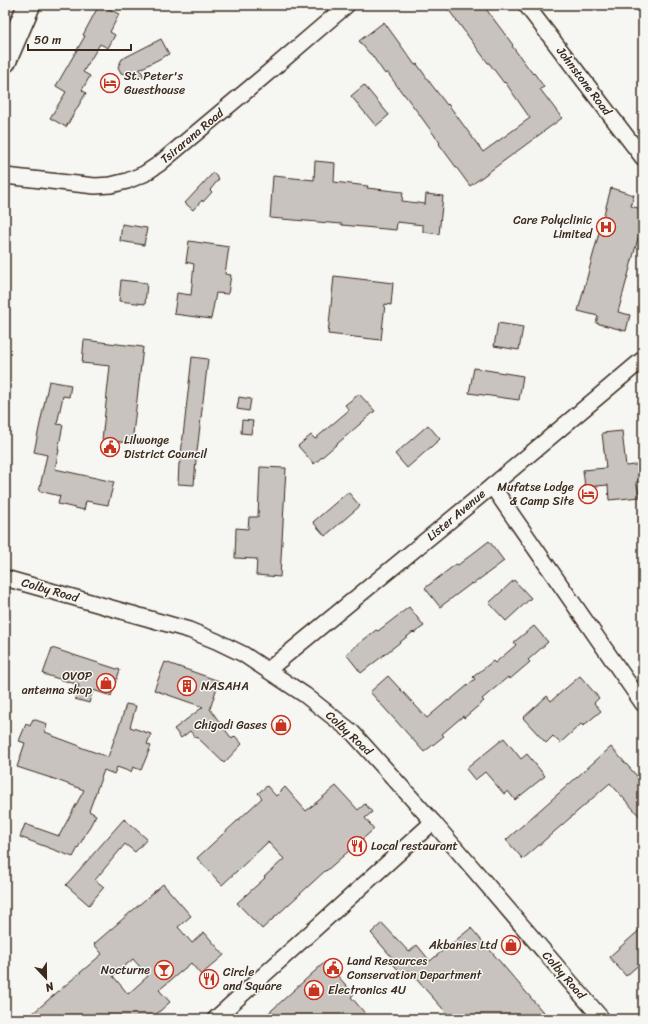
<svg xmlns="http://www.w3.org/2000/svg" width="648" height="1024" viewBox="0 0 648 1024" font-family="Sriracha,sans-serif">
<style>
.building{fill:#c8c3be;stroke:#3b2a1e;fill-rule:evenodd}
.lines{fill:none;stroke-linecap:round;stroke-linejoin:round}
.street-casing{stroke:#3b2a1e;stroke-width:18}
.secondary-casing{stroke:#3b2a1e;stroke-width:25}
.street{stroke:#f6f6f2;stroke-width:15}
.secondary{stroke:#f6f6f2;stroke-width:22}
.labels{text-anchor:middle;stroke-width:3;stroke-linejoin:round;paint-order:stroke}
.poi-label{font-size:12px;fill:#3b2a1e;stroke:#f6f6f2;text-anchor:start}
.street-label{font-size:12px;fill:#3b2a1e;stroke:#f6f6f2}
</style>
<rect width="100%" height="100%" fill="#f6f6f2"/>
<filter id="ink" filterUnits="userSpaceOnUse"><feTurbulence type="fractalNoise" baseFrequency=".025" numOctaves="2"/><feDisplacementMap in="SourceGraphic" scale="8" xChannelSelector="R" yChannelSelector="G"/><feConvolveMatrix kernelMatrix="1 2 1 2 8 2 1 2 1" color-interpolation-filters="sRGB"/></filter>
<g filter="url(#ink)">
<g class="building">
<polygon points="99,5 101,5 119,14 110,32 115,35 108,48 100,44 83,72 90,76 82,90 86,93 66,127 50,118 66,92 56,86 85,36 83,35"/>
<polygon points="445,5 483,5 513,45 512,46 533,74 534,73 544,87 540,89 562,118 470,186 439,144 440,143 419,114 404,94 403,94 387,72 385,74 371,54 370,54 359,41 384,22 415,65 417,64 431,84 447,105 448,104 483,152 530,118 505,82 504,83 489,63 488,63"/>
<polygon points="161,39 169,54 140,69 144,77 121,73 118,67 122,59"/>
<polygon points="364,85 389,115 376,126 351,96"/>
<polygon points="315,161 335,163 334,182 368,186 367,188 403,192 402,201 425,204 426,194 443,196 439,234 423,232 423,225 397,222 396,230 342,225 342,224 270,218 273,176 314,180"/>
<polygon points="213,173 219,179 210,190 212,192 203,202 202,200 193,210 185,203"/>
<polygon points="611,188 634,195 631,206 641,209 640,213 643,214 643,220 618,312 630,315 626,331 596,323 598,316 578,311"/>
<polygon points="122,224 147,228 144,245 120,241"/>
<polygon points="189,241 229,247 225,274 231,275 228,294 216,293 211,319 174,314 177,293 191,295 194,264 186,262"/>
<polygon points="334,276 393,283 391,305 385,304 381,340 328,334"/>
<polygon points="121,280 147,283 145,304 119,301"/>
<polygon points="498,323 523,327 519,350 494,346"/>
<polygon points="84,340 143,347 132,443 102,440 110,366 82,363"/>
<polygon points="192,357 208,359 196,460 194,485 178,484 179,463 180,463"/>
<polygon points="474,368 523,376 519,400 469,393"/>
<polygon points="49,381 71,385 69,397 63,396 57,424 63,425 58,450 59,450 55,469 114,482 108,505 86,501 84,510 58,504 60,496 39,491 47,455 34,452"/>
<polygon points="359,394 375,411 314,464 298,446 311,435 315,439 349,410 345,405"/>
<polygon points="239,397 251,399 249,411 237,409"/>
<polygon points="242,420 253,421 251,434 241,433"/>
<polygon points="428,425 440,439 407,468 395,454"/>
<polygon points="622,431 626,466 643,464 643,481 636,482 640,497 609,500 608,485 585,487 583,470 606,468 602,433"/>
<polygon points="260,467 286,468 280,577 256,575 257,559 235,558 236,528 248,529 249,517 258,517"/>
<polygon points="348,492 360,506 325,536 313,522"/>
<polygon points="489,541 504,561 473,584 472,583 440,607 425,588 456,564 458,565"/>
<polygon points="514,580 531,598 506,621 489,603"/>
<polygon points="409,607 424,626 414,633 413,632 361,673 346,654 376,630 378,631"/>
<polygon points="534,626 548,642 528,660 530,662 510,679 508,677 482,699 484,701 464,718 463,716 442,734 444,736 424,752 370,692 388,676 427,718 448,700 449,701 475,679 473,677 493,661 495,663 516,645 514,642"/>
<polygon points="52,648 120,670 111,696 93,690 89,703 75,699 79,685 43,674"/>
<polygon points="165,662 219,681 210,709 232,739 235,736 242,744 224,763 197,737 196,738 190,731 181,738 174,729 203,707 154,690"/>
<polygon points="580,676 599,698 594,703 601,711 583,726 581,724 560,743 553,736 546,743 523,718 547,696 551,701"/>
<polygon points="126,704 136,706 130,727 151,734 147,744 151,746 141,770 133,767 131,772 117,767 114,774 104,770 89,811 96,815 73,857 20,837 25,824 59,836 84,790 54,779 17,767 25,743 19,741 26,724 30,726 33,719 47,724 45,732 53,735 53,736 80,746 80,747 108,757 122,718"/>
<polygon points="504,738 521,759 527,754 545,776 515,800 508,791 504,794 485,772 475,780 466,769"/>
<polygon points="611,747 643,783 643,820 610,783 523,859 506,840"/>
<polygon points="267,786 276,796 285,787 306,811 336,786 358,810 365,804 372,812 365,818 374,829 326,871 326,870 262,929 237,903 265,878 264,877 284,859 268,842 222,885 197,858 262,798 258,793"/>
<polygon points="124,819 147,839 135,852 125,844 95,880 104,887 89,905 66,885"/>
<path d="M163 884 191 916 178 927 192 943 204 932 224 955 201 975 191 963 159 990 170 1002 151 1019H26L102 954 94 944ZM133 959 148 976 128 994 113 976Z"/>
<polygon points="382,923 409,952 417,945 430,961 471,928 549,1019 452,1019 408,970 403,975 392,963 395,961 371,933"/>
<polygon points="643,927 643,961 626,976 609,957"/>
<polygon points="325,962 354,994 351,997 370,1019 262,1019"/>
</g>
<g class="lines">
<g class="street-casing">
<g id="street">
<polyline points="526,5 643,158"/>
<polyline points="5,176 95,186 111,185 127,181 144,174 159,164 263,77 347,5"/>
<polyline points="492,486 643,704"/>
<polyline points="5,578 189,630 216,641 243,654 305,695 352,732 433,822 602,1019"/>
<polyline points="268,670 492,486 643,359"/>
<polyline points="215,1019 433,822"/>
</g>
</g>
<g class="secondary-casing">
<polyline id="secondary" points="5,61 29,5"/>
</g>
<use href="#street" class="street"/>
<use href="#secondary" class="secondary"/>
</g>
</g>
<defs>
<g id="hotel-ring" transform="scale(1)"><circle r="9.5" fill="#f6f6f2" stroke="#c8321e" stroke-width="1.5"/><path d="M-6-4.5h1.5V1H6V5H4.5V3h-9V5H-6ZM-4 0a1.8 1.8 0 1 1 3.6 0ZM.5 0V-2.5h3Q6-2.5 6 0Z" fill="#c8321e"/></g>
<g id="hospital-ring" transform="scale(1)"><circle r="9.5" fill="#f6f6f2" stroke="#c8321e" stroke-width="1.5"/><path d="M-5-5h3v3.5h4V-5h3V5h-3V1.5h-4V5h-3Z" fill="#c8321e"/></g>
<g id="civic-ring" transform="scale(1)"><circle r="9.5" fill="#f6f6f2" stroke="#c8321e" stroke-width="1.5"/><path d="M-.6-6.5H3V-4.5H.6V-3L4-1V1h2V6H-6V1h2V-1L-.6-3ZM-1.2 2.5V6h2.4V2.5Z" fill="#c8321e"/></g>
<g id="shop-ring" transform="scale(1)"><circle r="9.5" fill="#f6f6f2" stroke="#c8321e" stroke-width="1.5"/><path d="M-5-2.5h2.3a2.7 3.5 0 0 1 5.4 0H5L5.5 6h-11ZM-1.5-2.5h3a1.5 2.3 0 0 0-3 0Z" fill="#c8321e"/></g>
<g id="building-ring" transform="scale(1)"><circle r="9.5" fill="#f6f6f2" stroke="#c8321e" stroke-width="1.5"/><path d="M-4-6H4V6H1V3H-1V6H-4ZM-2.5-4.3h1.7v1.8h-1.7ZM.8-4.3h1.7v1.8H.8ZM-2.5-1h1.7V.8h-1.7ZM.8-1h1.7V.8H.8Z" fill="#c8321e"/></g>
<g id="restaurant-ring" transform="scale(1)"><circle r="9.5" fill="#f6f6f2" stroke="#c8321e" stroke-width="1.5"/><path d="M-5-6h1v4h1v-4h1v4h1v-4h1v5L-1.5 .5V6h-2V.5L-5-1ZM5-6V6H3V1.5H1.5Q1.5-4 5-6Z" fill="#c8321e"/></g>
<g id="bar-ring" transform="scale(1)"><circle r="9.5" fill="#f6f6f2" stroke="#c8321e" stroke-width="1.5"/><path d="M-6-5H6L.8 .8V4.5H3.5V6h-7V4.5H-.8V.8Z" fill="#c8321e"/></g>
</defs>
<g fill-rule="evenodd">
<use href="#hotel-ring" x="110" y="83"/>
<use href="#hospital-ring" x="606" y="227"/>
<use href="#civic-ring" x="110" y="447"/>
<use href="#hotel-ring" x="588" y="494"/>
<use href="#shop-ring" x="106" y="683"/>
<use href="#building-ring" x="187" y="686"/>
<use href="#shop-ring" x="281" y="725"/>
<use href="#restaurant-ring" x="357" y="846"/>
<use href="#shop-ring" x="511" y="945"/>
<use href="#civic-ring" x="333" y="968"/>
<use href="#bar-ring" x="164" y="970"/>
<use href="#restaurant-ring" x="209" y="979"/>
<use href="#shop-ring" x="314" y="990"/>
</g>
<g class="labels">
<g class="poi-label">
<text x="124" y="80">St. Peter's<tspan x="124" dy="14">Guesthouse</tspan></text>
<text x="592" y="224" text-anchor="end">Care Polyclinic<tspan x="592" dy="14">Limited</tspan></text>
<text x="124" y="444">Lilwonge<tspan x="124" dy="14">District Council</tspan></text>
<text x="574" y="491" text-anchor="end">Mufatse Lodge<tspan x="574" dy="14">&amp; Camp Site</tspan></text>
<text x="92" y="680" text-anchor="end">OVOP<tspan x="92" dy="14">antenna shop</tspan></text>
<text x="201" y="690">NASAHA</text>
<text x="267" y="729" text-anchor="end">Chigodi Gases</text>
<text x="371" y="850">Local restaurant</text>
<text x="497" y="949" text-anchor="end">Akbanies Ltd</text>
<text x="347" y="965">Land Resources<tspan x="347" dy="14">Conservation Department</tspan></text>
<text x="150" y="974" text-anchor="end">Nocturne</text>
<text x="223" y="976">Circle<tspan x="223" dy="14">and Square</tspan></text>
<text x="328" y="994">Electronics 4U</text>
</g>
<g class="street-label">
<text transform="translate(584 81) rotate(53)" y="4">Johnstone Road</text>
<text transform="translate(192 136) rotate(-40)" y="4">Tsirarana Road</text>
<text transform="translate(456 515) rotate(-40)" y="4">Lister Avenue</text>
<text transform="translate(50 590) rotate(16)" y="4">Colby Road</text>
<text transform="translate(349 733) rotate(43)" y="4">Colby Road</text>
<text transform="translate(564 975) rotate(49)" y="4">Colby Road</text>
</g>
</g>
<rect width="648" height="1024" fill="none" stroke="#f6f6f2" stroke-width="20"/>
<rect x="10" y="10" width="628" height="1004" fill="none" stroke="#3b2a1e" stroke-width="1.5" filter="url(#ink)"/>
<g transform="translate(46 978) rotate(158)" stroke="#f6f6f2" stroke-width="3" paint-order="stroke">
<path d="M0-3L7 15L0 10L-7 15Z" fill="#3b2a1e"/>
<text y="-6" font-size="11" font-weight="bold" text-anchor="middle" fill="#3b2a1e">N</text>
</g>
<path d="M28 44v6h103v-6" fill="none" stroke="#3b2a1e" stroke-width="2"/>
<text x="34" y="44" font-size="12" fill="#3b2a1e" stroke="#f6f6f2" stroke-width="3" paint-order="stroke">50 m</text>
</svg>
